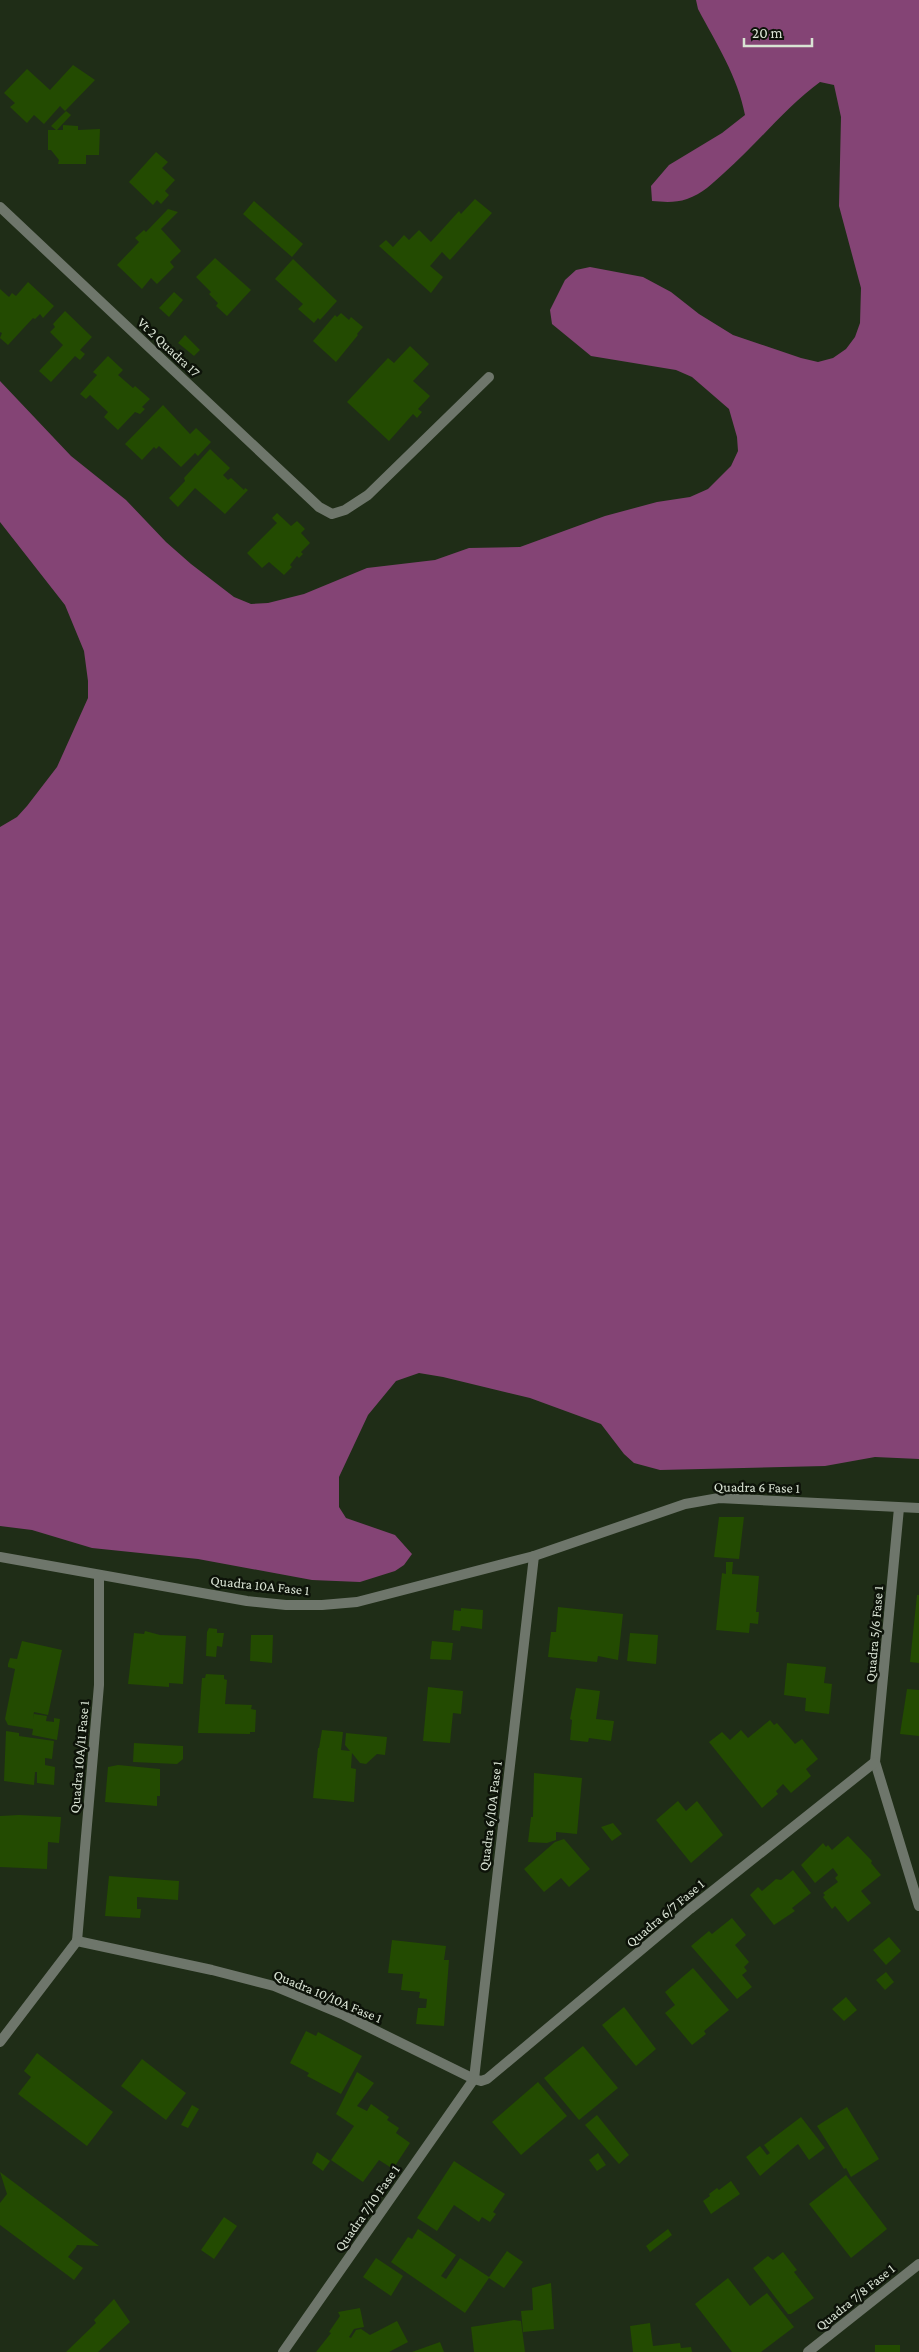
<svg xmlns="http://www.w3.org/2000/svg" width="919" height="2352" viewBox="0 0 919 2352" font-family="'Crimson Pro',serif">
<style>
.forest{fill:#844475}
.building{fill:#234b01}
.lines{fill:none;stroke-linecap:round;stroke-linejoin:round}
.street{stroke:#6e766b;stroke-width:10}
.labels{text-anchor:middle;stroke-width:5;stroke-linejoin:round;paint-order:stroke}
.street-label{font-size:14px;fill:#d9e3d4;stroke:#0d1309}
</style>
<rect width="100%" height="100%" fill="#1f2d17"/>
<path class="forest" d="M696 0H919V1459L875 1457 825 1466 660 1470 634 1463 624 1454 601 1424 530 1398 443 1377 419 1373 396 1381 368 1415 339 1477V1507L346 1518 395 1535 412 1554 404 1565 395 1571 360 1582 312 1580 198 1559 92 1548 32 1530 0 1526V827L17 817 27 806 57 767 88 698V681L84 651 65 605 0 522V381L71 456 126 500 166 542 191 564 234 597 251 604 268 603 304 594 367 568 435 560 469 548 520 547 605 516 657 502 690 497 708 489 731 466 738 451 737 437 729 409 692 377 676 370 591 356 552 324 550 310 565 280 576 270 590 267 643 277 671 292 699 314 733 335 801 358 818 362 833 358 846 349 855 337 860 323 861 288 839 206 841 117 834 85 820 82C785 108 757 144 724 173 713 183 702 194 687 199 675 203 664 202 652 201L651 186 669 165 722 133 745 115C738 77 716 43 698 9Z"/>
<g class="building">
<polygon points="73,65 95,80 65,111 60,106 44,124 34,115 27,123 10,107 15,103 4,93 27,69 50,90"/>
<polygon points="66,111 71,115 57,130 63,130 63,125 78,126 78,130 100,129 99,155 86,155 86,164 58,164 59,160 51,150 48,150 48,130 56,130 51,126"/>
<polygon points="156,152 168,162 162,168 175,180 165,191 169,195 161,204 157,200 153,205 129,182"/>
<polygon points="475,199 492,213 450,260 442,252 430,266 443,277 431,293 379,246 386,240 393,247 404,235 409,240 419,230 431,242 459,211 461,214"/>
<polygon points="254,201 303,244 292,257 243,214"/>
<polygon points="168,209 178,212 161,229 181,251 170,262 174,267 157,284 151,278 142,289 117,265 139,242 135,238 144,230 146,232"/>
<polygon points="215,258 251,290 227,316 216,306 218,303 209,294 211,292 196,277"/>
<polygon points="293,259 337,301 320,320 318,318 314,323 298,309 303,304 275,279"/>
<polygon points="28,282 54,306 43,318 40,314 35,319 33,318 8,345 0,338 2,333 0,332 0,289 9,297 12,293 16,296"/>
<polygon points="174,292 183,300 169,317 159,308"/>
<polygon points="65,311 92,337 80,350 85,354 80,360 75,356 51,382 39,371 63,345 50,332 55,327 53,324"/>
<polygon points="341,313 349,320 351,317 363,327 357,334 358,335 336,362 313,341 335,315 337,317"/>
<polygon points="185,335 200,350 194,356 178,343"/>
<polygon points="410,346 429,364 413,381 430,396 418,409 422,412 417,418 413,414 389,441 347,402 388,358 394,363"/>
<polygon points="108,356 123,370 118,375 133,388 135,386 150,399 142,407 145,409 140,414 135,412 118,430 104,417 108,412 90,395 86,399 80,394 97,375 93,372"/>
<polygon points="163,405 190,434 196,428 211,442 198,456 195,453 181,467 159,446 156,449 154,447 142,460 125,444"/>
<polygon points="210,449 230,468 223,475 228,480 231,478 244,490 245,488 248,490 225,514 195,488 178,507 169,498 185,481 184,478"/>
<polygon points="277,513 291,526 297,521 305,529 301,533 310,543 301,552 303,554 299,558 297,556 290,565 292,567 284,575 269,562 262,568 247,553 277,523 272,518"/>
<polygon points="719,1517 744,1517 739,1559 714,1557"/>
<polygon points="726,1562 733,1562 732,1574 759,1576 756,1612 759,1612 758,1624 750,1623 749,1633 716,1630 722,1573 726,1574"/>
<polygon points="917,1595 919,1595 919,1663 910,1662"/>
<polygon points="558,1607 623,1614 618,1660 598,1656 597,1662 548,1657 551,1632 556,1632"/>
<polygon points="461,1608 483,1610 482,1629 461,1626 460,1631 452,1630 454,1610 461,1611"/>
<polygon points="209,1628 217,1629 217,1633 224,1633 222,1647 217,1646 216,1657 206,1656 207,1632"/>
<polygon points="145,1631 160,1635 186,1636 183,1684 169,1683 169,1687 128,1684 134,1633 144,1634"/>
<polygon points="630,1633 658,1635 656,1664 627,1661"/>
<polygon points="251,1635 273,1635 272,1663 250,1661"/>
<polygon points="22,1641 62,1650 48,1715 34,1712 33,1719 34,1714 47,1716 46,1721 54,1722 54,1718 60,1719 57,1740 32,1735 33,1729 8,1725 5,1719 15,1669 8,1667 8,1664 10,1658 17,1659"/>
<polygon points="432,1641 453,1643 451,1660 430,1659"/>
<polygon points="787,1663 826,1667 824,1683 832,1684 829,1714 805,1711 806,1698 784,1695"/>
<polygon points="206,1674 224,1675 224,1679 227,1680 225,1704 252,1705 251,1709 256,1710 255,1732 250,1732 250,1734 198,1733 202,1678 205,1678"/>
<polygon points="428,1687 463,1691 461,1714 453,1713 450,1743 423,1741"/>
<polygon points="576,1688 600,1691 596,1719 614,1721 611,1741 589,1738 588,1742 570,1740 572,1720 570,1719"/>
<polygon points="907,1689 919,1690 919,1736 900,1734"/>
<polygon points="770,1720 774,1725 777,1723 795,1744 802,1739 818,1759 806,1769 811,1776 791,1793 783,1784 776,1791 778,1794 762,1808 709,1742 722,1732 730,1740 741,1730 748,1738"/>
<polygon points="322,1730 343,1732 341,1750 350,1751 345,1745 346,1733 387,1737 385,1755 377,1754 366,1764 360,1763 352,1753 351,1768 356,1769 354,1802 313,1798 318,1748 319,1748"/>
<polygon points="6,1731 19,1733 19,1736 54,1741 52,1759 45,1758 45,1765 55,1767 54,1785 37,1783 37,1772 35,1772 34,1785 4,1781"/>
<polygon points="134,1743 183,1746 183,1759 177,1764 133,1762"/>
<polygon points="118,1765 160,1769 160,1796 157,1796 157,1806 105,1802 108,1767"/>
<polygon points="534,1773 582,1778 577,1834 556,1832 556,1840 547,1843 528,1842 531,1817 533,1817"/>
<polygon points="678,1801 686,1811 697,1801 723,1835 691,1863 656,1820"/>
<polygon points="19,1815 61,1817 59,1843 48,1842 47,1869 0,1867 0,1816"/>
<polygon points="613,1823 622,1834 612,1841 601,1827"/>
<polygon points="848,1836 872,1861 871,1863 881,1875 861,1891 871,1903 848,1922 835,1906 832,1909 823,1897 825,1895 823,1893 838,1882 835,1878 838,1875 833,1868 815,1883 801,1865 823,1843 826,1847 828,1845 832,1850"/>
<polygon points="564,1839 590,1869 569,1887 561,1878 544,1892 524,1869 555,1842"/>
<polygon points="793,1870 811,1893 792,1908 795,1911 774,1925 750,1895 758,1887 762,1891 776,1879 781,1880"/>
<polygon points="109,1876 179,1881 178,1900 137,1897 137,1909 141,1909 140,1918 105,1916"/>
<polygon points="732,1918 746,1935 735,1945 749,1962 744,1967 747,1971 742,1975 752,1987 737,1999 691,1946 709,1931 712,1934"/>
<polygon points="889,1937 901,1951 886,1965 873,1950"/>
<polygon points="392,1940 446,1946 444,1960 449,1960 444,2026 416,2024 418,2008 426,2008 427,1999 419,1998 420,1992 401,1990 403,1974 388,1973"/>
<polygon points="693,1968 729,2010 704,2031 706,2034 692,2045 665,2013 675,2005 665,1992"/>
<polygon points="886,1972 894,1982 885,1990 876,1980"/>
<polygon points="846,1997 857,2010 844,2021 832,2009"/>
<polygon points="624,2007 656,2049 636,2066 602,2025"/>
<polygon points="306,2031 316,2036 318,2032 362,2056 341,2094 307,2076 309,2073 290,2063"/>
<polygon points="583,2046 618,2088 579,2120 544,2078"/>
<polygon points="37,2053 113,2112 87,2146 18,2094 31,2077 24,2071"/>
<polygon points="142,2059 186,2093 166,2120 121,2086"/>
<polygon points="357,2072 374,2083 357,2106 367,2111 371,2104 389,2117 387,2120 399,2128 396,2133 410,2143 393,2169 379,2160 363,2182 331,2160 354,2126 336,2114"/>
<polygon points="538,2082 567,2116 521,2155 492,2122"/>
<polygon points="192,2105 199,2109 188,2128 181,2125"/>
<polygon points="847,2107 879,2159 851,2177 846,2168 844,2169 817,2126"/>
<polygon points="597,2115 629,2155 619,2164 585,2125"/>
<polygon points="801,2117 825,2148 809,2160 798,2144 760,2176 746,2157 760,2146 767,2155 770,2153 764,2145"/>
<polygon points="317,2152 330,2161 323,2171 312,2163"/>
<polygon points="598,2153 606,2165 597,2171 589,2160"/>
<polygon points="454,2161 505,2194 493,2212 496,2214 490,2222 482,2217 479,2222 454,2205 437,2231 417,2218"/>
<polygon points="0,2172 99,2246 77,2245 76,2247 68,2257 83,2268 74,2280 0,2225 0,2203 7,2194"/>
<polygon points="846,2175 887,2229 851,2258 809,2204"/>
<polygon points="731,2181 740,2194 711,2214 703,2201 710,2196 709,2194 717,2188 719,2190"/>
<polygon points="224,2217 237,2226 214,2259 201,2250"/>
<polygon points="418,2229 456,2255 441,2276 446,2279 460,2258 489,2277 507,2251 523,2262 504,2288 489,2278 465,2313 391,2262 408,2237 412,2239"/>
<polygon points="668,2229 672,2235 650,2252 646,2246"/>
<polygon points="783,2252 797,2270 794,2272 814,2298 791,2314 788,2314 753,2268 768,2256 773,2260"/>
<polygon points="376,2258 403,2276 391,2296 363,2277"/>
<polygon points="728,2278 750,2306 767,2293 794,2327 761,2352 732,2352 695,2304"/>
<polygon points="551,2283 554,2329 523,2332 521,2311 533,2310 532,2288"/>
<polygon points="114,2299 130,2322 98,2352 66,2352 96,2323 94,2320"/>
<polygon points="360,2308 364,2327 354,2329 349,2337 351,2338 356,2330 361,2329 370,2335 397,2321 408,2342 389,2352 316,2352 331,2333 329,2332 340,2316 338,2312"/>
<polygon points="514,2320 521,2321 525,2352 474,2352 471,2327"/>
<polygon points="650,2323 653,2346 680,2343 681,2348 691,2347 692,2352 633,2352 630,2326"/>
<polygon points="440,2342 444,2352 412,2352"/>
<rect x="875" y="2345" width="25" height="7"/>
</g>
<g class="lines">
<g class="street">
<polyline points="0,207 319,507 332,514 345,510 368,495 489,377"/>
<polyline points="899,1508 875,1762 919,1906"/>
<polyline points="0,1557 247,1601 286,1605 322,1605 357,1602 534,1556 685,1504 719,1498 919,1508"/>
<polyline points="77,1941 212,1970 274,1986 344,2015 474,2079 481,2081 487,2079 690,1909 875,1762"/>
<polyline points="77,1941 99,1685 99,1576"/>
<polyline points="0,2042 77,1941"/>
<polyline points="283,2352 474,2079 534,1556"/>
<polyline points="808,2352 919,2264"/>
</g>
</g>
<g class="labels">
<g class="street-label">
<text transform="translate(169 347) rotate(43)" y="5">Vt 2 Quadra 17</text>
<text transform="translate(757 1487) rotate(1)" y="5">Quadra 6 Fase 1</text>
<text transform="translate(260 1585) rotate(6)" y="5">Quadra 10A Fase 1</text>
<text transform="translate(874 1634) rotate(-85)" y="5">Quadra 5/6 Fase 1</text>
<text transform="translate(79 1757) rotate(-85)" y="5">Quadra 10A/11 Fase 1</text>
<text transform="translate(490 1816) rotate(-83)" y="5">Quadra 6/10A Fase 1</text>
<text transform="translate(665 1913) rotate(-40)" y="5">Quadra 6/7 Fase 1</text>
<text transform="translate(328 1996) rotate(23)" y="5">Quadra 10/10A Fase 1</text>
<text transform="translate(367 2208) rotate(-55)" y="5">Quadra 7/10 Fase 1</text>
<text transform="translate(855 2297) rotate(-39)" y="5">Quadra 7/8 Fase 1</text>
</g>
</g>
<path d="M744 38v8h68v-8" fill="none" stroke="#d9e3d4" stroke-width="2.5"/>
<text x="752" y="38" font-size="15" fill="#d9e3d4" stroke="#0d1309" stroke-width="4" paint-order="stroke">20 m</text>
</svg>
